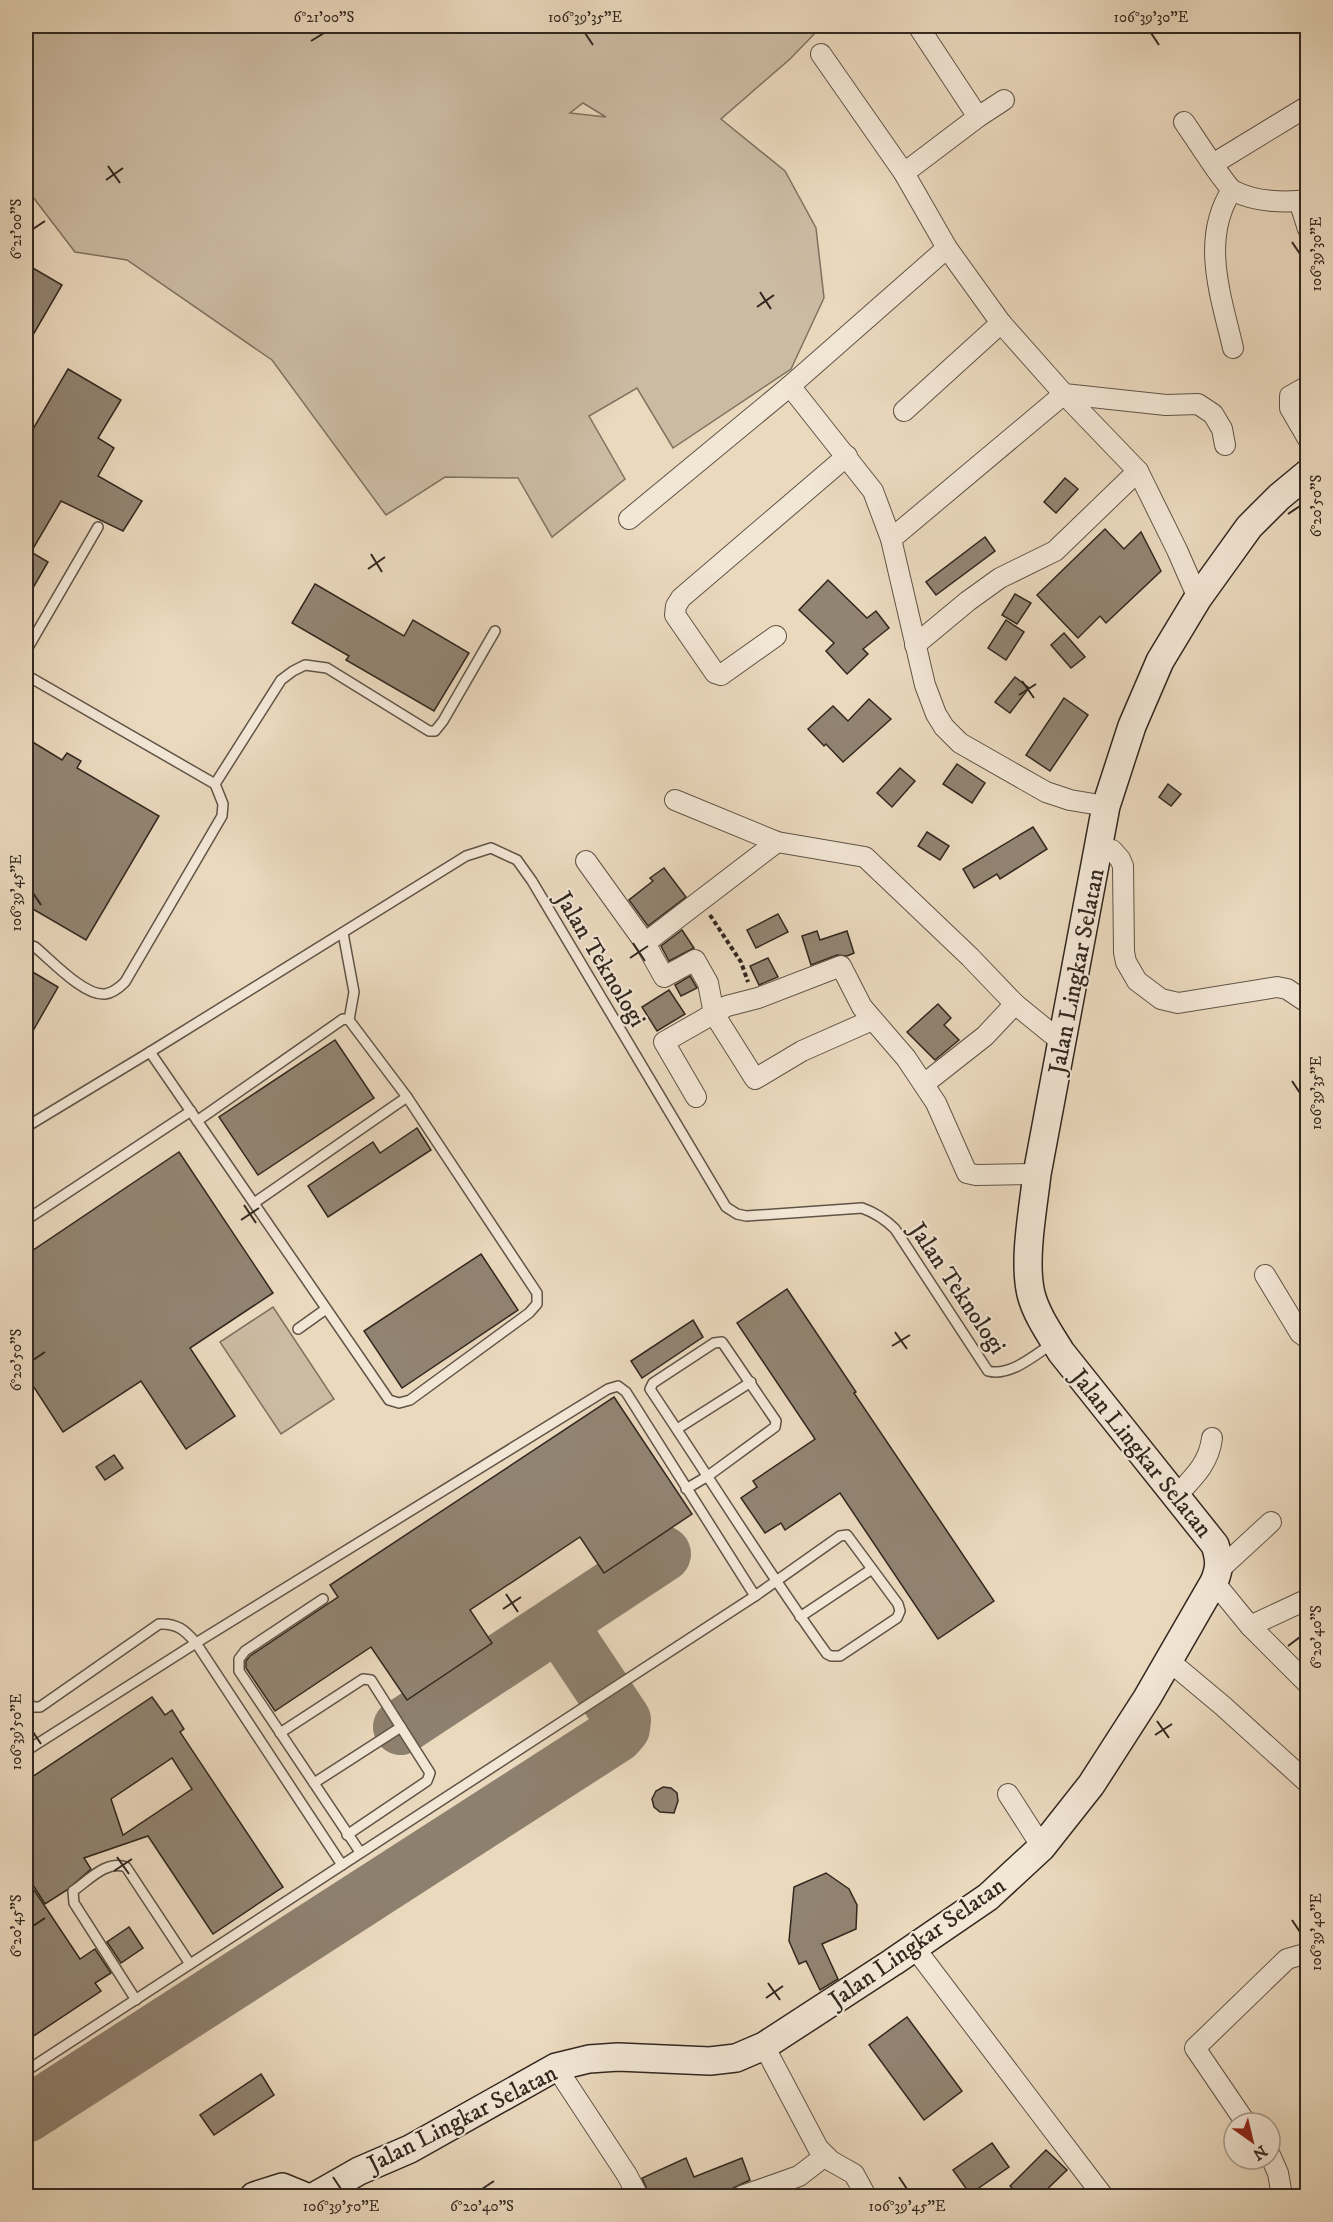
<svg xmlns="http://www.w3.org/2000/svg" width="1333" height="2222" viewBox="0 0 1333 2222" font-family="'IM FELL DW Pica',serif">
<style>
.green{fill:#ccbba3;stroke:#7f7161;stroke-width:1.5;fill-rule:evenodd}
.lines{fill:none;stroke-linecap:round;stroke-linejoin:round}
.taxiway{stroke:#8e806e;stroke-width:56}
.building{fill:#928472;stroke:#32271f;stroke-width:1.5;fill-rule:evenodd}
.lane-casing{stroke:#605447;stroke-width:12}
.street-casing{stroke:#605447;stroke-width:22}
.secondary-casing{stroke:#32271f;stroke-width:30}
.path{stroke:#32271f;stroke-width:4;stroke-dasharray:4.5 3;stroke-linecap:butt}
.lane{stroke:#f2e6d5;stroke-width:9}
.street{stroke:#f2e6d5;stroke-width:20}
.secondary{stroke:#f2e6d5;stroke-width:27}
.ticks{fill:none;stroke:#32271f;stroke-width:2}
.labels{text-anchor:middle;stroke-width:4.5;stroke-linejoin:round;paint-order:stroke}
.street-label{font-size:24px;fill:#32271f;stroke:#f2e6d5}
.neatline{fill:none;stroke:#32271f;stroke-width:2}
.ticks-label{font-size:15px;text-anchor:middle;fill:#32271f}
</style>
<rect width="100%" height="100%" fill="#ebd9be"/>
<filter id="stains"><feTurbulence type="fractalNoise" baseFrequency=".00333" numOctaves="4"/><feColorMatrix values="0 0 0 0 .2 0 0 0 0 .09 0 0 0 0 .02 0 0 0 .5 -.17"/></filter>
<radialGradient id="worn" r=".72"><stop offset=".6" stop-color="#630" stop-opacity="0"/><stop offset="1" stop-color="#630" stop-opacity=".3"/></radialGradient>
<g class="green">
<path d="M26 26H822L790 59 721 119 785 171 816 228 824 298 791 369 673 448 637 388 589 416 625 479 552 537 518 478 445 477 386 515 272 360 127 260 75 252 26 188ZM583 103 606 117 570 113Z"/>
<polygon points="273,1307 334,1399 281,1434 220,1342"/>
</g>
<g class="lines">
<g class="taxiway">
<polyline points="401,1727 663,1554"/>
<polyline points="26,2115 616,1735 622,1728 623,1720 559,1624"/>
</g>
</g>
<g class="building">
<polygon points="26,264 62,285 26,347"/>
<polygon points="68,369 121,400 98,438 114,448 98,476 142,501 123,531 61,501 31,552 48,562 26,600 26,441"/>
<polygon points="1065,478 1078,489 1056,513 1044,502"/>
<polygon points="1105,529 1124,549 1141,532 1161,571 1106,623 1100,616 1078,638 1037,595"/>
<polygon points="985,537 995,551 936,595 926,582"/>
<polygon points="828,580 867,618 876,611 889,628 863,649 868,654 847,674 826,651 834,643 799,610"/>
<polygon points="315,584 404,636 413,620 469,653 434,711 346,660 349,656 292,623"/>
<polygon points="1015,594 1031,603 1017,624 1002,615"/>
<polygon points="1006,620 1024,632 1006,660 988,648"/>
<polygon points="1064,633 1085,657 1071,668 1051,645"/>
<polygon points="1015,677 1029,688 1010,713 995,702"/>
<polygon points="1064,698 1088,715 1050,771 1026,755"/>
<polygon points="869,699 891,719 843,762 826,744 824,746 808,729 833,706 848,721"/>
<polygon points="26,738 62,760 67,753 81,761 77,768 159,816 86,940 26,905"/>
<polygon points="957,764 985,783 972,803 943,784"/>
<polygon points="900,768 915,781 892,807 877,793"/>
<polygon points="1168,784 1181,794 1171,806 1159,797"/>
<polygon points="1033,827 1047,849 1000,879 997,874 974,888 963,869"/>
<polygon points="927,832 949,846 940,860 918,846"/>
<polygon points="664,868 686,897 648,926 629,900 653,881 650,878"/>
<polygon points="778,914 788,932 756,948 747,930"/>
<polygon points="682,930 694,948 669,961 661,946"/>
<polygon points="817,931 820,940 847,931 854,953 847,956 837,955 811,965 802,936"/>
<polygon points="768,958 778,977 759,985 750,966"/>
<polygon points="26,968 58,987 26,1043"/>
<polygon points="690,976 697,988 681,996 675,985"/>
<polygon points="669,990 685,1014 657,1031 642,1007"/>
<polygon points="938,1004 951,1018 944,1025 959,1040 935,1060 907,1032"/>
<polygon points="335,1040 374,1098 258,1175 219,1117"/>
<polygon points="417,1128 431,1150 328,1217 308,1186 373,1142 380,1153"/>
<polygon points="179,1152 273,1293 190,1348 235,1416 186,1449 141,1381 63,1432 26,1375 26,1255"/>
<polygon points="481,1254 518,1310 402,1388 364,1331"/>
<polygon points="787,1289 856,1392 854,1393 994,1601 938,1639 840,1493 785,1530 781,1523 765,1533 741,1498 757,1487 753,1481 815,1439 737,1323"/>
<polygon points="693,1320 703,1337 642,1378 631,1361"/>
<polygon points="614,1397 692,1514 604,1573 580,1537 470,1610 492,1643 407,1700 371,1647 275,1711 246,1668 246,1661 250,1656 338,1597 330,1585"/>
<polygon points="114,1455 123,1468 105,1480 96,1467"/>
<path d="M152 1697 165 1715 172 1710 184 1729 180 1732 283 1887 213 1934 148 1836 84 1858 91 1869 67 1890 45 1904 26 1874V1781ZM172 1758 192 1789 123 1835 111 1799Z"/>
<polygon points="663,1787 671,1788 677,1793 678,1801 674,1813 660,1812 654,1807 652,1799 656,1791"/>
<polygon points="826,1873 849,1889 857,1905 856,1929 822,1944 838,1979 820,1990 806,1961 799,1964 789,1941 794,1887"/>
<polygon points="26,1878 80,1959 95,1949 111,1973 95,1983 101,1991 26,2041"/>
<polygon points="129,1927 143,1948 121,1963 107,1942"/>
<polygon points="907,2017 962,2091 924,2120 869,2045"/>
<polygon points="261,2074 274,2095 214,2135 200,2115"/>
<polygon points="992,2143 1009,2167 970,2194 953,2170"/>
<polygon points="1046,2150 1067,2170 1040,2196 1021,2196 1010,2186"/>
<polygon points="686,2158 694,2177 742,2158 750,2180 733,2188 730,2196 650,2196 642,2178"/>
</g>
<g class="lines">
<g class="lane-casing">
<g id="lane">
<polyline points="26,651 98,527"/>
<polyline points="26,675 215,784"/>
<polyline points="343,933 354,992 349,1020"/>
<path d="M26 943 35 947C51 960 84 996 105 994 113 993 119 988 125 982L222 816 223 804 215 784 281 680 293 671 305 665 327 668 429 731H435L443 721 495 631"/>
<polyline points="150,1052 389,1400 399,1403 410,1400 529,1313 537,1304 537,1293 407,1097 349,1020 343,1019 197,1121"/>
<path d="M26 1127 150 1052 466 856 491 848 517 860 532 881 726 1207 737 1214 746 1216 862 1208C876 1213 885 1219 895 1229L988 1371C1010 1377 1035 1355 1053 1343"/>
<polyline points="254,1203 407,1097"/>
<polyline points="26,1220 191,1111"/>
<polyline points="298,1329 326,1309"/>
<polyline points="677,1429 751,1382"/>
<polyline points="323,1599 245,1651 239,1659 239,1671 360,1852"/>
<polyline points="800,1617 872,1569"/>
<path d="M26 1701 33 1707H40L159 1624C177 1623 185 1630 196 1643L342 1865 755 1596 840 1536 847 1535 898 1604 900 1611 897 1618 840 1656H831L827 1654C765 1568 709 1477 650 1389L653 1383 714 1343 722 1342 776 1421 775 1427 708 1476 686 1489"/>
<polyline points="280,1733 363,1679 371,1680 430,1773 427,1781 347,1835"/>
<polyline points="26,1751 196,1643 608,1389 618,1386 626,1392 755,1596"/>
<polyline points="314,1783 401,1727"/>
<path d="M136 2000 74 1903 73 1891C89 1880 106 1860 126 1867L190 1964"/>
<polyline points="26,2071 342,1865"/>
</g>
</g>
<g class="street-casing">
<g id="street">
<polyline points="821,54 904,173 947,248 1001,323 1064,394 1166,405 1198,404 1213,414 1222,429 1225,445"/>
<polyline points="978,117 1004,100"/>
<path d="M1184 122C1192 133 1226 187 1234 191 1255 202 1285 203 1308 200"/>
<polyline points="1213,164 1308,106"/>
<polyline points="904,173 978,117 918,26"/>
<path d="M1232 190C1200 239 1221 296 1233 348"/>
<polyline points="1299,201 1308,229"/>
<polyline points="790,386 873,491 891,539 925,685 936,714 944,727 960,743 1046,792 1070,800 1106,806"/>
<polyline points="1308,386 1290,396 1290,408 1308,439"/>
<polyline points="904,411 1001,323"/>
<polyline points="629,519 790,386 947,248"/>
<polyline points="891,539 1064,394 1138,471 1177,550 1198,598"/>
<polyline points="776,636 721,675 715,673 675,615 676,606 681,598 847,456"/>
<polyline points="915,645 968,601 1000,578 1055,551 1138,471"/>
<polyline points="675,800 777,842 865,857 970,957 1015,1004"/>
<polyline points="777,842 645,943 664,977 695,960 708,983 714,1014 755,1079 802,1051 872,1020"/>
<polyline points="1099,848 1112,850 1120,859 1123,866 1124,952 1126,962 1137,981 1161,999 1178,1003 1277,987 1287,989 1308,1003"/>
<polyline points="586,861 645,943"/>
<polyline points="924,1084 985,1036 1015,1004 1063,1043"/>
<polyline points="696,1097 664,1042 727,1006 758,998 841,966 862,1007 906,1058 936,1103 967,1173 976,1175 1037,1174"/>
<polyline points="1265,1275 1300,1333 1308,1339"/>
<path d="M1177 1495C1194 1477 1209 1463 1212 1438"/>
<polyline points="1220,1569 1271,1522"/>
<polyline points="1214,1582 1250,1626 1308,1684"/>
<polyline points="1250,1626 1308,1599"/>
<polyline points="1168,1660 1223,1706 1308,1783"/>
<polyline points="1008,1794 1042,1847"/>
<polyline points="914,1947 1103,2196"/>
<polyline points="764,2046 818,2148 831,2161 854,2174 866,2196"/>
<polyline points="556,2067 627,2175 638,2196"/>
<polyline points="1246,2123 1195,2048 1287,1959 1308,1953"/>
<polyline points="1270,2155 1278,2173 1282,2196"/>
<polyline points="742,2196 799,2176 825,2156"/>
</g>
</g>
<g class="secondary-casing">
<g id="secondary">
<polyline points="254,2196 282,2187 304,2196"/>
<path d="M315 2196 359 2171 410 2149 556 2067 589 2059 618 2057 710 2061 736 2058 764 2046 893 1962 988 1897 1042 1847 1091 1785 1147 1698 1214 1582C1220 1568 1220 1560 1215 1545L1061 1352C1050 1334 1036 1314 1031 1294 1023 1260 1033 1210 1037 1174L1106 806 1132 726 1160 661 1198 598 1249 527 1279 497 1308 473"/>
</g>
</g>
<polyline class="path" points="710,915 741,962 748,982"/>
<use href="#lane" class="lane"/>
<use href="#street" class="street"/>
<use href="#secondary" class="secondary"/>
</g>
<path class="ticks" d="M585 33 593 45M1151 33 1159 45M311 41 324 33M108 166 120 183M106 180 123 168M33 229 45 221M1292 242 1300 254M760 292 771 309M757 307 774 295M1288 514 1300 506M371 554 382 572M368 569 385 557M1022 681 1034 698M1019 695 1036 684M33 893 41 905M633 943 645 961M630 958 648 946M1292 1081 1300 1093M244 1205 256 1223M241 1220 259 1208M895 1332 907 1349M892 1346 910 1335M33 1360 45 1352M506 1594 518 1612M503 1609 521 1597M1288 1646 1300 1637M1157 1721 1169 1738M33 1732 41 1744M1155 1735 1172 1724M117 1857 129 1874M114 1871 132 1859M1292 1920 1300 1932M33 1926 45 1918M768 1983 780 2000M766 1998 783 1986M333 2177 341 2189M899 2177 907 2189M482 2189 494 2181"/>
<g class="labels">
<g class="street-label">
<text transform="translate(601 959) rotate(59)" y="8">Jalan Teknologi</text>
<text transform="translate(1076 971) rotate(-79)" y="8">Jalan Lingkar Selatan</text>
<text transform="translate(958 1288) rotate(56)" y="8">Jalan Teknologi</text>
<text transform="translate(1142 1453) rotate(51)" y="8">Jalan Lingkar Selatan</text>
<text transform="translate(917 1942) rotate(-35)" y="8">Jalan Lingkar Selatan</text>
<text transform="translate(462 2118) rotate(-27)" y="8">Jalan Lingkar Selatan</text>
</g>
</g>
<rect width="1333" height="2222" fill="none" stroke="#ebd9be" stroke-width="66"/>
<g transform="translate(1252 2141) rotate(146)"><circle r="28" fill="#f2e6d5" stroke="#a59a8c" stroke-width="1.5"/>
<path d="M0-4.5L10 22L0 15L-10 22Z" fill="#8f2418"/>
<text y="-9" font-size="16" font-weight="bold" text-anchor="middle" fill="#32271f">N</text>
</g>
<rect x="33" y="33" width="1267" height="2156" class="neatline"/>
<g class="ticks-label">
<text x="324" y="22">6°21'00"S</text>
<text x="585" y="22">106°39'35"E</text>
<text x="1151" y="22">106°39'30"E</text>
<text transform="translate(16 229) rotate(-90)" y="5">6°21'00"S</text>
<text transform="translate(1316 254) rotate(-90)" y="5">106°39'30"E</text>
<text transform="translate(1316 506) rotate(-90)" y="5">6°20'50"S</text>
<text transform="translate(16 893) rotate(-90)" y="5">106°39'45"E</text>
<text transform="translate(1316 1093) rotate(-90)" y="5">106°39'35"E</text>
<text transform="translate(16 1360) rotate(-90)" y="5">6°20'50"S</text>
<text transform="translate(1316 1637) rotate(-90)" y="5">6°20'40"S</text>
<text transform="translate(16 1732) rotate(-90)" y="5">106°39'50"E</text>
<text transform="translate(16 1926) rotate(-90)" y="5">6°20'45"S</text>
<text transform="translate(1316 1932) rotate(-90)" y="5">106°39'40"E</text>
<text x="341" y="2211">106°39'50"E</text>
<text x="482" y="2211">6°20'40"S</text>
<text x="907" y="2211">106°39'45"E</text>
</g>
<rect width="100%" height="100%" filter="url(#stains)"/>
<rect width="100%" height="100%" fill="url(#worn)"/>
</svg>
